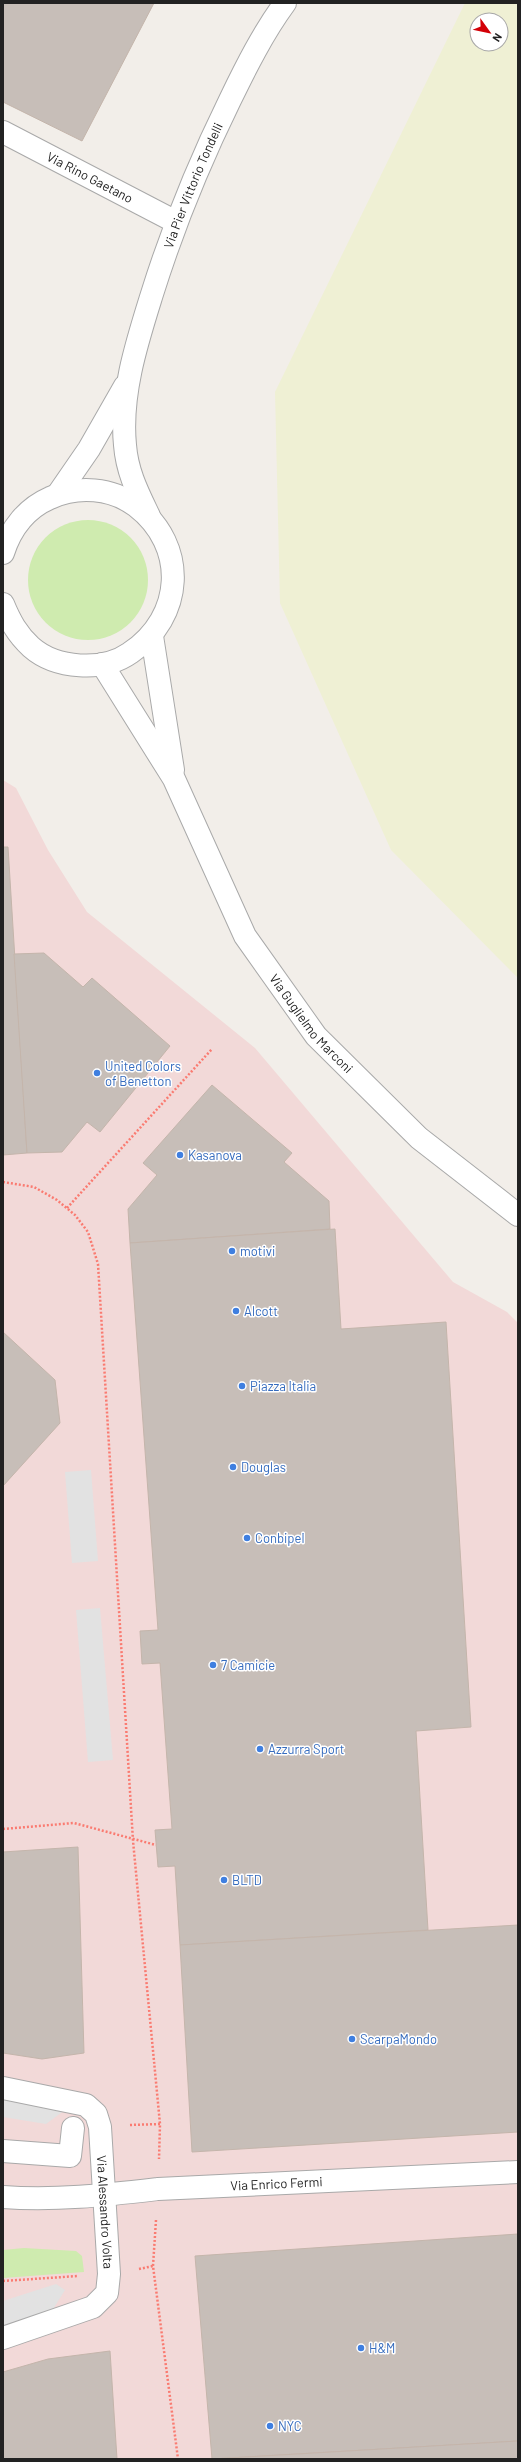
<svg xmlns="http://www.w3.org/2000/svg" width="521" height="2462" viewBox="0 0 521 2462" font-family="Barlow,sans-serif">
<style>
.commercial{fill:#f2d9d8}
.farmland{fill:#eff0d4;fill-rule:evenodd}
.grass{fill:#cfebaf}
.parking{fill:#e2e2e2}
.building{fill:#c7beb8;stroke:#c4b5ab}
.lines{fill:none;stroke-linecap:round;stroke-linejoin:round}
.service-casing{stroke:#a9a9a9;stroke-width:24}
.pedestrian-casing{stroke:#a9a9a9;stroke-width:24}
.minor-casing{stroke:#a9a9a9;stroke-width:24}
.path{stroke:#fa7b71;stroke-width:2.5;stroke-dasharray:2 2;stroke-linecap:butt}
.service{stroke:#fff;stroke-width:22}
.pedestrian{stroke:#fff;stroke-width:22}
.minor{stroke:#fff;stroke-width:22}
.shop-dot{fill:#3f7fe0;stroke:#fff;stroke-width:1.5}
.labels{text-anchor:middle;stroke-width:3;stroke-linejoin:round;paint-order:stroke}
.street-label{font-size:13px;fill:#222;stroke:#fff}
.shop-label{font-size:13px;fill:#366cbe;stroke:#fff;text-anchor:start}
</style>
<rect width="100%" height="100%" fill="#f2eee9"/>
<polygon class="commercial" points="3,780 16,788 48,850 87,912 255,1048 453,1282 507,1312 518,1323 518,2459 3,2459"/>
<path class="farmland" d="M465 3H518V978L391 850 280 603 275 392ZM477 20H501V44H477Z"/>
<g class="grass">
<circle cx="88" cy="580" r="60"/>
<polygon points="24,2248 76,2251 82,2256 84,2272 3,2278 3,2250"/>
</g>
<g class="parking">
<polygon points="91,1470 98,1561 72,1563 65,1472"/>
<polygon points="100,1608 113,1760 88,1762 76,1610"/>
<polygon points="3,2097 65,2110 46,2124 3,2117"/>
<polygon points="56,2284 65,2290 52,2311 3,2327 3,2301"/>
</g>
<g class="building">
<polygon points="3,3 154,3 82,141 3,102"/>
<polygon points="3,847 8,847 27,1153 3,1155"/>
<polygon points="44,953 83,987 92,978 170,1046 100,1132 87,1122 62,1152 27,1153 14,954"/>
<polygon points="212,1085 292,1153 284,1162 329,1201 330,1229 130,1243 128,1209 157,1175 143,1163"/>
<polygon points="335,1229 341,1329 446,1322 471,1727 416,1731 428,1930 180,1945 175,1866 158,1867 155,1830 172,1829 160,1663 142,1664 140,1631 158,1630 130,1243"/>
<polygon points="3,1332 55,1380 60,1423 3,1486"/>
<polygon points="78,1847 84,2053 42,2059 3,2053 3,1852"/>
<polygon points="518,1925 518,2132 192,2152 180,1945"/>
<polygon points="518,2234 518,2441 212,2459 195,2256"/>
<polygon points="110,2351 117,2459 3,2459 3,2372 48,2359"/>
<polygon points="518,2441 518,2459 212,2459"/>
</g>
<g class="lines">
<g class="service-casing">
<g id="service">
<path id="s1" d="M3 2088 86 2105 96 2114 100 2127 109 2274 107 2293 93 2307 3 2338"/>
</g>
</g>
<g class="pedestrian-casing">
<polyline id="pedestrian" points="3,2151 70,2156 73,2128"/>
</g>
<g class="minor-casing">
<g id="minor">
<path id="s2" d="M3 132 176 222"/>
<polyline points="58,494 89,449 125,386"/>
<path id="s3" d="M149 516C138 493 127 472 125 445 120 394 137 342 152 294 173 227 199 163 230 100 246 67 263 33 285 3"/>
<path d="M3 553C11 528 27 508 50 498 78 485 112 488 136 506 188 546 184 617 130 653 103 672 56 669 31 647 17 634 10 621 3 604"/>
<polyline points="152,636 173,770"/>
<path id="s4" d="M102 664 174 779 245 936 316 1036 419 1138 518 1215"/>
<path id="s5" d="M3 2197C55 2201 106 2195 158 2189L518 2172"/>
</g>
</g>
<g class="path">
<polyline points="3,1182 34,1187 57,1200 75,1215 88,1232 98,1264 133,1841 160,2124 159,2159"/>
<polyline points="67,1208 212,1049"/>
<polyline points="3,1829 74,1823 156,1845"/>
<polyline points="130,2125 160,2124"/>
<polyline points="156,2220 153,2266 178,2459"/>
<polyline points="139,2269 153,2266"/>
<polyline points="3,2281 78,2276"/>
</g>
<use href="#service" class="service"/>
<use href="#pedestrian" class="pedestrian"/>
<use href="#minor" class="minor"/>
</g>
<g class="shop-dot">
<circle cx="97" cy="1073" r="4"/>
<circle cx="180" cy="1155" r="4"/>
<circle cx="232" cy="1251" r="4"/>
<circle cx="236" cy="1311" r="4"/>
<circle cx="242" cy="1386" r="4"/>
<circle cx="233" cy="1467" r="4"/>
<circle cx="247" cy="1538" r="4"/>
<circle cx="213" cy="1665" r="4"/>
<circle cx="260" cy="1749" r="4"/>
<circle cx="224" cy="1880" r="4"/>
<circle cx="352" cy="2039" r="4"/>
<circle cx="361" cy="2348" r="4"/>
<circle cx="270" cy="2426" r="4"/>
</g>
<g class="labels">
<g class="street-label">
<text dy="5" stroke="none"><textPath href="#s2" startOffset="98">Via Rino Gaetano</textPath></text>
<text dy="5" stroke="none"><textPath href="#s3" startOffset="346">Via Pier Vittorio Tondelli</textPath></text>
<text dy="5" stroke="none"><textPath href="#s4" startOffset="418">Via Guglielmo Marconi</textPath></text>
<text dy="5" stroke="none"><textPath href="#s5" startOffset="274">Via Enrico Fermi</textPath></text>
<text dy="5" stroke="none"><textPath href="#s1" startOffset="197">Via Alessandro Volta</textPath></text>
</g>
<g class="shop-label">
<text x="105" y="1071">United Colors<tspan x="105" dy="15">of Benetton</tspan></text>
<text x="188" y="1160">Kasanova</text>
<text x="240" y="1256">motivi</text>
<text x="244" y="1316">Alcott</text>
<text x="250" y="1391">Piazza Italia</text>
<text x="241" y="1472">Douglas</text>
<text x="255" y="1543">Conbipel</text>
<text x="221" y="1670">7 Camicie</text>
<text x="268" y="1754">Azzurra Sport</text>
<text x="232" y="1885">BLTD</text>
<text x="360" y="2044">ScarpaMondo</text>
<text x="369" y="2353">H&amp;M</text>
<text x="278" y="2431">NYC</text>
</g>
</g>
<rect width="521" height="2462" fill="none" stroke="#222222" stroke-width="8"/>
<g transform="translate(489 32) rotate(123)"><circle r="19" fill="#ffffff" stroke="#a7a7a7"/>
<path d="M0-3L7 15L0 10L-7 15Z" fill="#d30007"/>
<text y="-6" font-size="11" font-weight="bold" text-anchor="middle" fill="#222222">N</text>
</g>
</svg>
